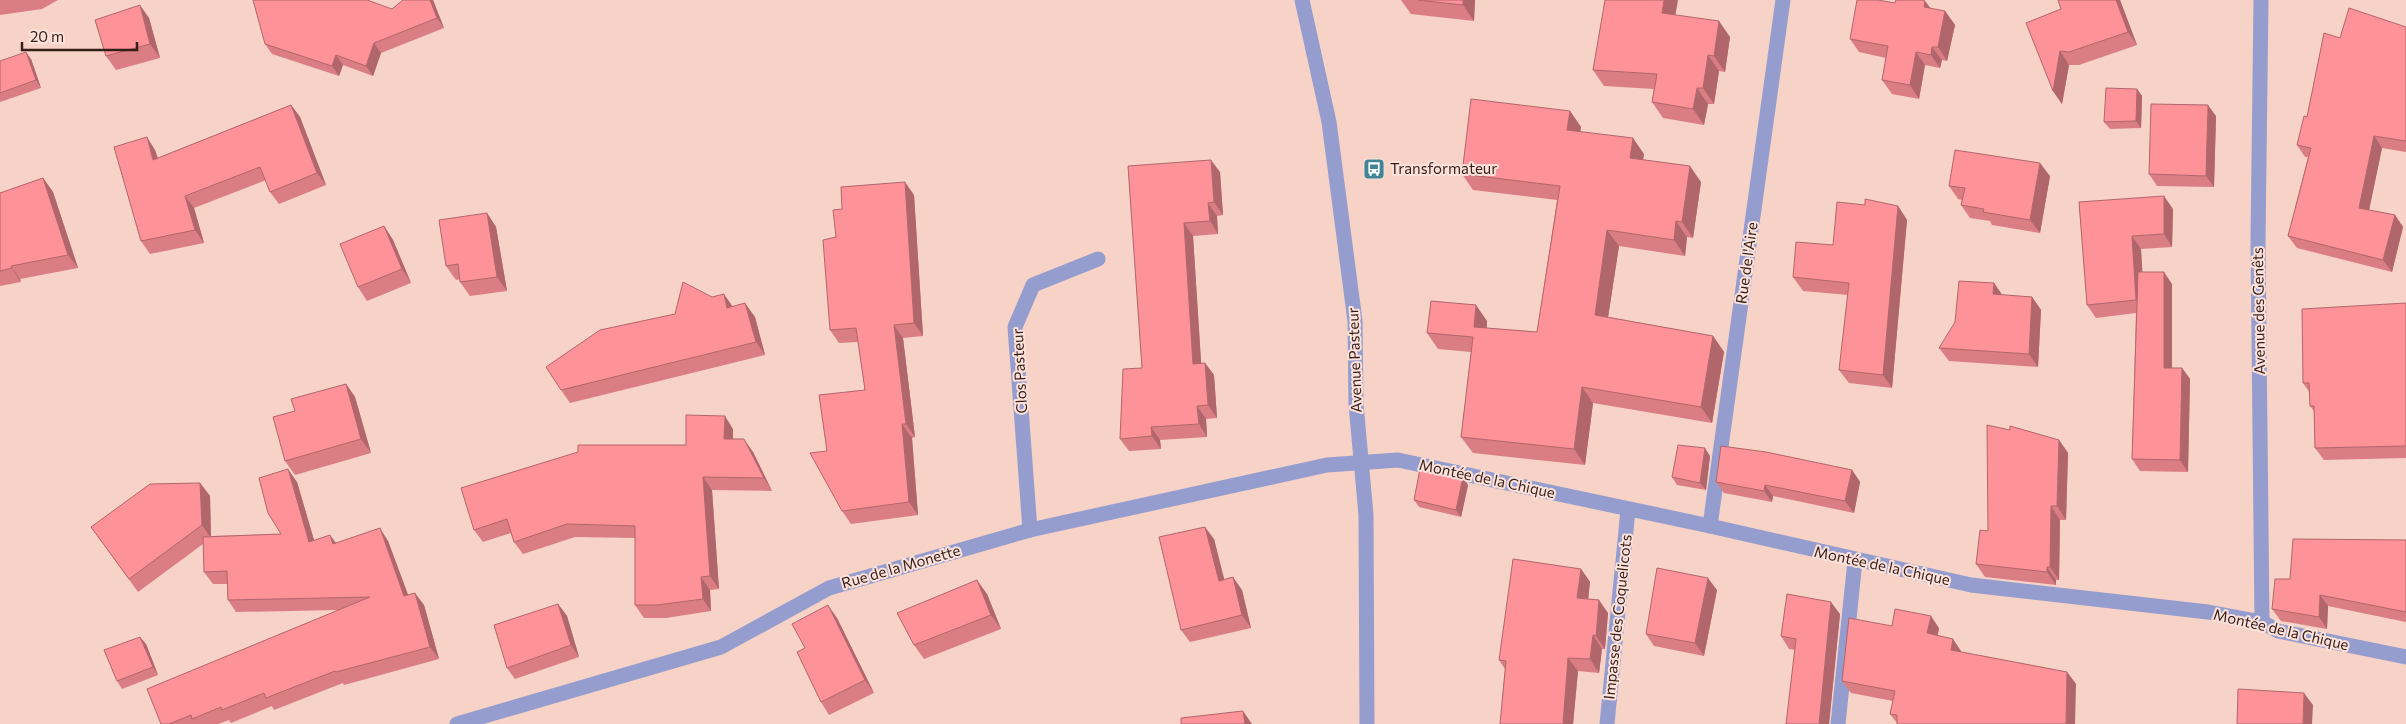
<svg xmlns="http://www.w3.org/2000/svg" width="2406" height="724" viewBox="0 0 2406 724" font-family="Commissioner,sans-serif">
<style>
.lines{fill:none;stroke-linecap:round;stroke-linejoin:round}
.street{stroke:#949dce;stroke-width:15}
.wall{fill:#da7e84}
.shaded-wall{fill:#b1666b}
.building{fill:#fd9299;stroke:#b1666b}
.labels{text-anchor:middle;stroke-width:4;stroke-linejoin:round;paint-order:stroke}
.poi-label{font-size:15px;fill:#341e17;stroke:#fce2db;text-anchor:start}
.street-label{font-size:15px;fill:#341e17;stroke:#fce2db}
</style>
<rect width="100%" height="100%" fill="#f7d2c7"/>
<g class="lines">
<g class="street">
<polyline points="1302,0 1329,122 1355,321 1356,404 1366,515 1367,724"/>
<polyline points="2261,0 2258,241 2262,622"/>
<polyline points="1710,526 1783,0"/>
<polyline points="1030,530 1015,327 1033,285 1098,259"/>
<polyline points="457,724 721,647 829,588 1030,530 1327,465 1398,460 1710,526 1971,585 2208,612 2262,622 2278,631 2406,657"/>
<polyline points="1607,724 1628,510"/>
<polyline points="1838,724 1855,561"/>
</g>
</g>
<g class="wall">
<polygon points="0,0 58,0 42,9 0,15"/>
<polygon points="403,0 433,0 444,28 381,53 373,76 343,65 339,76 272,54 265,44 392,9"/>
<polygon points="1401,0 1475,0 1474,21 1411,14"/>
<polygon points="2058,0 2120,0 2137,45 2079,65 2069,65 2062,104 2053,91 2061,9"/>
<polygon points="1895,3 1945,11 1955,25 1947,61 1942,60 1940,68 1925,65 1919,99 1892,94 1882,80 1886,58 1859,52 1850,39"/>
<polygon points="1675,15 1730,37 1725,72 1719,71 1714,104 1708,104 1704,125 1663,118 1652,102 1654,89 1604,86 1593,70"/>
<polygon points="149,18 160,58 116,70 106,56"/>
<polygon points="2406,27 2406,152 2382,148 2369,210 2395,215 2403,227 2392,272 2297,248 2288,236 2308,157 2305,157 2297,145 2307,117"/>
<polygon points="31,59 41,88 0,102 0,61"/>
<polygon points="2137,89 2142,96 2141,128 2110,129 2104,122"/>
<polygon points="291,105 300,117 326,185 279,204 270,192 266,180 194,208 204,243 150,254 141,241 155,150 158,158"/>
<polygon points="1570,111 1581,127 1580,132 1644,154 1643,159 1701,182 1693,238 1687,237 1685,256 1619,246 1608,317 1713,336 1724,352 1712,423 1593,403 1585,465 1473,453 1461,437 1471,352 1438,349 1427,333 1487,321 1487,328 1537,332 1557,200 1473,190 1462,174"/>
<polygon points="2216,116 2214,187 2157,186 2149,174"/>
<polygon points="1128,166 1220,172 1223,215 1217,216 1218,234 1193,236 1201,363 1205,363 1214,375 1217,418 1206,419 1207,437 1160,440 1161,449 1129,451 1120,439 1142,368"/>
<polygon points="2050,176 2040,233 1992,225 1990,221 1970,218 1961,205 1962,200 1958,199 1949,186"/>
<polygon points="43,178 53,192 78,268 20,279 21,282 0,286 0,193"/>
<polygon points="914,195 923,336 903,338 915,437 912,438 918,515 851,524 842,511 827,451 865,390 858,342 839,343 830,330 836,237"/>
<polygon points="2079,202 2173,209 2172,247 2141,249 2142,272 2172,284 2172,368 2182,368 2190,379 2188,472 2140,471 2132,459 2136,313 2096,318 2087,305"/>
<polygon points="1898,206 1907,220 1892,388 1849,383 1839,370 1848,295 1803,291 1793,277 1833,245"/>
<polygon points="487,213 496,227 507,291 470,296 460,282 460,279 456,280 446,266"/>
<polygon points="384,226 393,240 411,283 367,301 358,287"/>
<polygon points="1994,283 2002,295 2032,297 2041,310 2038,367 1949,361 1939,348"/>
<polygon points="712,297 755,317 765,355 570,403 561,390 675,314"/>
<polygon points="2406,303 2406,458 2324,460 2315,448 2314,411 2310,406 2310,393 2303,383"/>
<polygon points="346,384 355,397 371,453 295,475 285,461 295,411"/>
<polygon points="733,429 733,439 753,452 772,491 712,490 719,589 710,590 711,611 666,618 644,618 635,605 635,538 575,537 523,554 514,542 511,533 483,542 474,530 686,445"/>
<polygon points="2059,440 2068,453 2066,520 2060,520 2059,580 2056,580 2056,585 1985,577 1976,564"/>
<polygon points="1710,456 1706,490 1677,485 1672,477"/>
<polygon points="1852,470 1860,482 1854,513 1773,496 1772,502 1724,493 1716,482"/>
<polygon points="297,482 314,540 336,543 388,541 408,595 424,605 439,659 344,685 343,683 274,710 272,706 231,723 229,720 218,724 161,724 339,610 236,612 228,600 227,584 213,584 204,572 203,544 138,592 91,527 200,483 210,496 211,536 281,534"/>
<polygon points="1468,485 1461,517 1419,507 1414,500"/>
<polygon points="1214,539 1224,580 1242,590 1251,628 1190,642 1181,630"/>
<polygon points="2406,540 2406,622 2328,606 2327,629 2281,621 2272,609 2290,579"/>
<polygon points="1581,569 1590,582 1588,599 1608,613 1605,649 1602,649 1599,673 1578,671 1573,724 1500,724 1505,669 1499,660"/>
<polygon points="1717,590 1704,656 1654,646 1646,634"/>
<polygon points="987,594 1001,629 924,659 914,645"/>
<polygon points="558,604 567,616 579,657 515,679 507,668"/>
<polygon points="1840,614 1829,724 1786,724 1795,650 1789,649 1781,636"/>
<polygon points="837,618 874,693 829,715 821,702 805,648"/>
<polygon points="1892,626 1939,628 1938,635 1961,651 1961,652 2067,672 2076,684 1897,723 1890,714 1893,701 1851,693 1842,681"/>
<polygon points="146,644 158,675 122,689 117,681"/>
</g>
<g class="shaded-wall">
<polygon points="430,0 433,0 444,28 437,18"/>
<polygon points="1463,0 1475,0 1474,21 1463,5"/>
<polygon points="1664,0 1678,0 1673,29 1662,13"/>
<polygon points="2116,0 2120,0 2137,45 2128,32"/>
<polygon points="1925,1 1935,14 1924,7"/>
<polygon points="140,5 149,18 160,58 150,44"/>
<polygon points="1945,11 1955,25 1947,61 1938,47"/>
<polygon points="1719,21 1730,37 1725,72 1714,56"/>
<polygon points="374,43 381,53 373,76 366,66"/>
<polygon points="1932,47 1942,60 1940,68 1931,55"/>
<polygon points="2060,51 2069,65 2062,104 2053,91"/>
<polygon points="26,52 31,59 41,88 36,80"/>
<polygon points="1916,52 1925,65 1919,99 1910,85"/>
<polygon points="336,55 343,65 339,76 332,66"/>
<polygon points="1708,55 1719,71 1714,104 1703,88"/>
<polygon points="1697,88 1708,104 1704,125 1693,109"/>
<polygon points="2137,89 2142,96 2141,128 2136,121"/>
<polygon points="291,105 300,117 326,185 317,173"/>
<polygon points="2208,105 2216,116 2214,187 2206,176"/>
<polygon points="1570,111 1581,127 1578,146 1567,130"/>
<polygon points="2374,136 2382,148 2367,220 2359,208"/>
<polygon points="147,137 155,150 162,173 153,160"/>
<polygon points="1633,138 1644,154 1641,173 1630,158"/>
<polygon points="1211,160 1220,172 1223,215 1214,202"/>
<polygon points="2040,163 2050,176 2040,233 2030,220"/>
<polygon points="1690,166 1701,182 1693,238 1682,222"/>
<polygon points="43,178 53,192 78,268 68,255"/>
<polygon points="905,182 914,195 923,336 914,323"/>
<polygon points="185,196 194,208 204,243 195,230"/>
<polygon points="2164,196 2173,209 2172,247 2164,234"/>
<polygon points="1208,203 1217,216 1218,234 1210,221"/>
<polygon points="1898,206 1907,220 1892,388 1883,375"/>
<polygon points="487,213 496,227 507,291 497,277"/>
<polygon points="2395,215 2403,227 2392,272 2383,260"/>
<polygon points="1676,221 1687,237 1685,256 1674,240"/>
<polygon points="1184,223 1193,236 1202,376 1193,364"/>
<polygon points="384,226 393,240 411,283 402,269"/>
<polygon points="1607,230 1619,246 1606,331 1595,315"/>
<polygon points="2132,236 2141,249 2145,312 2136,300"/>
<polygon points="11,266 20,279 21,282 12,268"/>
<polygon points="2164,272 2172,284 2172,379 2164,368"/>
<polygon points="1994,283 2003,296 1993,294"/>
<polygon points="724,294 733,307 727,308"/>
<polygon points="2032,297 2041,310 2038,367 2029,354"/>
<polygon points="745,303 755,317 765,355 756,342"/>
<polygon points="1476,305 1487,321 1486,343 1474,327"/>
<polygon points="894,325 903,338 915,437 906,424"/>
<polygon points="1713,336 1724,352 1712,423 1701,407"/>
<polygon points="1205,363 1214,375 1217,418 1208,405"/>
<polygon points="2182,368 2190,379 2188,472 2180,460"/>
<polygon points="346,384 355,397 371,453 361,439"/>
<polygon points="1582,387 1593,403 1585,465 1574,449"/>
<polygon points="1197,406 1206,419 1207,437 1199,424"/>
<polygon points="725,416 733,429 733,451 724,439"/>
<polygon points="902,424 912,438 918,515 909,502"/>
<polygon points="1151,427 1160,440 1161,449 1152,436"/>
<polygon points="744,439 753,452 772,491 764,478"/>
<polygon points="2059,440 2068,453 2066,520 2057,506"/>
<polygon points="1705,448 1710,456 1706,490 1700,483"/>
<polygon points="288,469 297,482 318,554 309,542"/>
<polygon points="1852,470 1860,482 1854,513 1845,501"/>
<polygon points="703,477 712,490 719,589 710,576"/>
<polygon points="1463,477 1468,485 1461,517 1456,510"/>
<polygon points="200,483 210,496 211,538 202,525"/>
<polygon points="1765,485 1773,496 1772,502 1764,491"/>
<polygon points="2051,506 2060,520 2059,580 2050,567"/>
<polygon points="1205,527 1214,539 1228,594 1219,581"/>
<polygon points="380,528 388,541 413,608 404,596"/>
<polygon points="330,535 339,547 333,544"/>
<polygon points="2047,567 2056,580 2056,585 2047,572"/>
<polygon points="1581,569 1590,582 1587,611 1577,598"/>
<polygon points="701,577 710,590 711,611 703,599"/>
<polygon points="1233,577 1242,590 1251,628 1242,615"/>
<polygon points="1708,578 1717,590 1704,656 1695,643"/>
<polygon points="977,580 987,594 1001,629 991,615"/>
<polygon points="415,593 424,605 439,659 430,647"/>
<polygon points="2320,595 2328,606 2327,629 2319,617"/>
<polygon points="1599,600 1608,613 1605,649 1596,636"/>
<polygon points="1831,602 1840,614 1829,724 1819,724"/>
<polygon points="558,604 567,616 579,657 571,645"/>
<polygon points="828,605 837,618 874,693 865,680"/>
<polygon points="1931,616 1939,628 1935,645 1927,633"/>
<polygon points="1593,635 1602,649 1599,673 1590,659"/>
<polygon points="140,637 146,644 158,675 153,667"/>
<polygon points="1953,639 1961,651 1959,662 1951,650"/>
<polygon points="1568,658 1578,671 1573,724 1563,724"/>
<polygon points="2067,672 2076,684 2075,724 2066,724"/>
<polygon points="2304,693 2313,705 2312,724 2303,724"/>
<polygon points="1243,711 1252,724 1245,724"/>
</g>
<g class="building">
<polygon points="253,0 367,0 392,9 403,0 430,0 437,18 374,43 366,66 336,55 332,66 265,44"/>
<polygon points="1418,0 1463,0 1463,5"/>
<polygon points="1605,0 1664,0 1662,13 1719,21 1714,56 1708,55 1703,88 1697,88 1693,109 1652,102 1657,74 1593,70"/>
<polygon points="1857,0 1878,0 1895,3 1896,0 1922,0 1925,1 1924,7 1945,11 1938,47 1932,47 1931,55 1916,52 1910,85 1882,80 1888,46 1850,39"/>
<polygon points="2058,0 2116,0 2128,32 2069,52 2060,51 2053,91 2026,23 2061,9"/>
<polygon points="140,5 150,44 106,56 95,20"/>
<polygon points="2349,8 2406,27 2406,141 2374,136 2359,208 2395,215 2383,260 2288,236 2311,148 2297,145 2304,116 2307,117 2324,33 2340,38"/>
<polygon points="26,52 36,80 0,93 0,61"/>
<polygon points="2106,88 2137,89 2136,121 2104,122"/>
<polygon points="1471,99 1570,111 1567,130 1633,138 1630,158 1690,166 1682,222 1676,221 1674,240 1607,230 1595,315 1713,336 1701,407 1582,387 1574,449 1461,437 1473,337 1427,333 1431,301 1476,305 1474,327 1537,332 1560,186 1462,174"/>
<polygon points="2151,104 2208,105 2206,176 2149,174"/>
<polygon points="291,105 317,173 270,192 260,167 185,196 195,230 141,241 114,147 147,137 153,160"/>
<polygon points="1955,150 2040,163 2030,220 1983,212 1984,209 1961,205 1965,188 1949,186"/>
<polygon points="1211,160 1214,202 1208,203 1210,221 1184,223 1193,364 1205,363 1208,405 1197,406 1199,424 1151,427 1152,436 1120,439 1123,369 1142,368 1128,166"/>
<polygon points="43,178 68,255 11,266 12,268 0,271 0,193"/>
<polygon points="905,182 914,323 894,325 906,424 902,424 909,502 842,511 810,453 827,451 819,395 865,390 856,328 830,330 823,240 836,237 833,210 842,209 841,187"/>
<polygon points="2164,196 2164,234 2132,236 2136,300 2087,305 2079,202"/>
<polygon points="1865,199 1898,206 1883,375 1839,370 1849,283 1793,277 1796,242 1833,245 1837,202 1865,205"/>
<polygon points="487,213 497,277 460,282 458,264 446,266 439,220"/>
<polygon points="384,226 402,269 358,287 340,244"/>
<polygon points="2138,272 2164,272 2164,368 2182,368 2180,460 2132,459"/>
<polygon points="1959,281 1994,283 1993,294 2032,297 2029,354 1939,348 1955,322"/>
<polygon points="683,282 712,297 724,294 727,308 745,303 756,342 561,390 546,367 600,330 675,314"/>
<polygon points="2406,303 2406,446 2315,448 2314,406 2310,406 2309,383 2303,383 2302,309"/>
<polygon points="346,384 361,439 285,461 273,417 295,411 291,399"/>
<polygon points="686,415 725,416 724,439 744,439 764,478 703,477 710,576 701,577 703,599 657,605 635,605 635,526 567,524 514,542 507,519 474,530 461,488 578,452 578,445 686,445"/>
<polygon points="1987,425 2010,430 2010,426 2059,440 2057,506 2051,506 2050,567 2047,567 2047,572 1976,564 1980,530 1988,531"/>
<polygon points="1678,445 1705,448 1700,483 1672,477"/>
<polygon points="1721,446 1766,452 1852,470 1845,501 1765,485 1764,491 1716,482"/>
<polygon points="288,469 309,542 330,535 333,544 380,528 404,596 415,593 430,647 336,672 335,671 266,698 264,693 222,710 221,707 192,719 191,715 169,724 161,724 147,689 370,597 228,600 227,571 204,572 203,537 281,534 268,513 259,478"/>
<polygon points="1420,469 1463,477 1456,510 1414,500"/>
<polygon points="200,483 202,525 129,579 91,527 150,484"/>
<polygon points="1205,527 1219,581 1233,577 1242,615 1181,630 1159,537"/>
<polygon points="2293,539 2406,540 2406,612 2320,595 2319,617 2272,609 2275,579 2290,579"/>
<polygon points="1513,559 1581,569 1577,598 1599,600 1596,636 1593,635 1590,659 1568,658 1563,724 1500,724 1506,661 1499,660"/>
<polygon points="1657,568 1708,578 1695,643 1646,634"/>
<polygon points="977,580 991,615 914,645 897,613"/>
<polygon points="1787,594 1831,602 1819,724 1786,724 1796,639 1781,636"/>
<polygon points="558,604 571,645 507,668 494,625"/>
<polygon points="828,605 865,680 821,702 797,652 805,648 792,624"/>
<polygon points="1895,609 1931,616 1927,633 1953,639 1951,650 2067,672 2066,724 1897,724 1897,715 1890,714 1895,691 1842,681 1849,618 1892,626"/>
<polygon points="140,637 153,667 117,681 104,650"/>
<polygon points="2238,689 2304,693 2303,724 2237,724"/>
<polygon points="1243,711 1245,724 1181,724 1181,718"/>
</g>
<defs>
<g id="bus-square" transform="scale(1.125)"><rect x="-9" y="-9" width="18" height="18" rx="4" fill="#428495" stroke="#fce2db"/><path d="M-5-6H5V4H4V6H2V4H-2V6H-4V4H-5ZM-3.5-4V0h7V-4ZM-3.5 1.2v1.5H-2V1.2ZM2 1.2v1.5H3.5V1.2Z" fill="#fff"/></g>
</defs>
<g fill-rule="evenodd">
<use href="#bus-square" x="1374" y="169"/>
</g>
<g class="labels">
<g class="poi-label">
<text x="1390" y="174">Transformateur</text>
</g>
<g class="street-label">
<text transform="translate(1747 263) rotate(-82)" y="5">Rue de l'Aire</text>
<text transform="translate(2259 311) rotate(-91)" y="5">Avenue des Genêts</text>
<text transform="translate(1355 360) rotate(-92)" y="5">Avenue Pasteur</text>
<text transform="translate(1020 371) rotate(-93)" y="5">Clos Pasteur</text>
<text transform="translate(1487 479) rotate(12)" y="5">Montée de la Chique</text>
<text transform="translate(1882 566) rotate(12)" y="5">Montée de la Chique</text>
<text transform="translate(901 567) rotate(-16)" y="5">Rue de la Monette</text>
<text transform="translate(1618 617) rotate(-84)" y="5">Impasse des Coquelicots</text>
<text transform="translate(2281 630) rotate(13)" y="5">Montée de la Chique</text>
</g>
</g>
<path d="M22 42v8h115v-8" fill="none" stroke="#341e17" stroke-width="2.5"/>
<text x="30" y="42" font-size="15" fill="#341e17" stroke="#fce2db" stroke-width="4" paint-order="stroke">20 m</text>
</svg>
